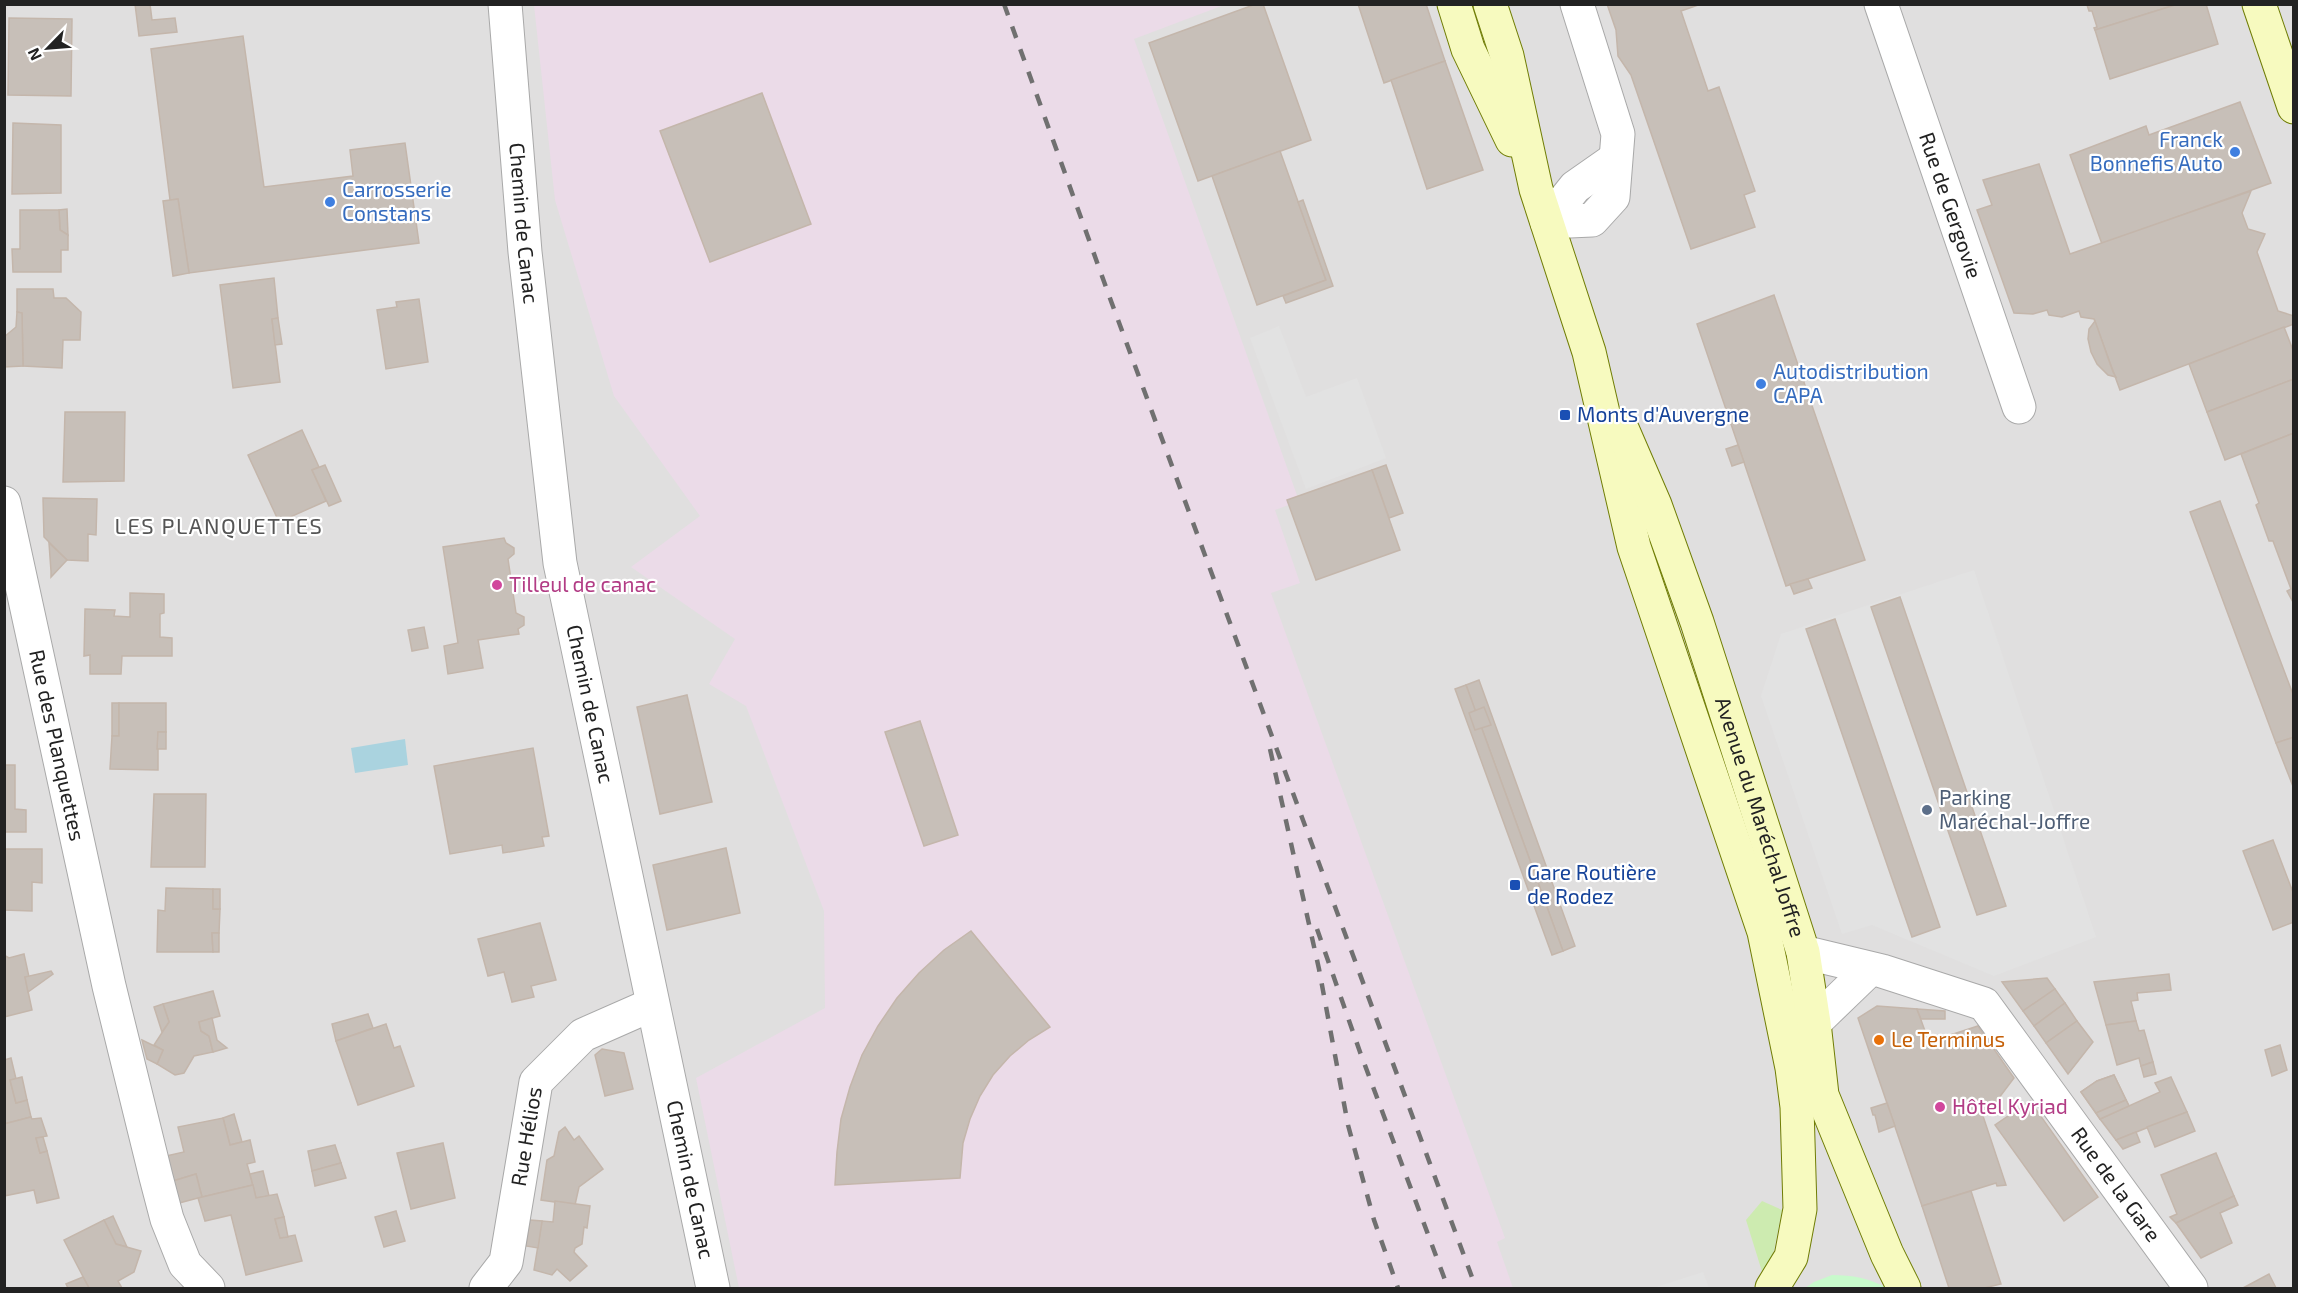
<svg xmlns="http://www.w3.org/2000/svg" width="2298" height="1293" viewBox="0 0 2298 1293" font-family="'Exo 2',sans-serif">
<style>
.residential{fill:#e0dfdf}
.industrial{fill:#ebdbe8}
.grass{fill:#cdebb0}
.park{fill:#c8facc}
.parking{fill:#e2e2e2}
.water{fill:#aad3df}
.building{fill:#c7bfb8;stroke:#c4b6ab;stroke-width:1.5}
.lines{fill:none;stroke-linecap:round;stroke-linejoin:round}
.minor-casing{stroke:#a9a9a9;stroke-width:35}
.secondary-casing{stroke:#707d05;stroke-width:35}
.minor{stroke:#fff;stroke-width:33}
.secondary{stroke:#f7fabf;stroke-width:33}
.rail{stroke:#707070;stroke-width:4.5;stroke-dasharray:12 12;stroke-linecap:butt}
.shop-dot{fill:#3f7fe0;stroke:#fff;stroke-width:2}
.transit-dot{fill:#1a4fb4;stroke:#fff;stroke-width:2}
.hotel-dot{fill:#d1479c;stroke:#fff;stroke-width:2}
.service-dot{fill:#5c6f8a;stroke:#fff;stroke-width:2}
.food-dot{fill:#e8710a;stroke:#fff;stroke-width:2}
.labels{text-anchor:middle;stroke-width:4.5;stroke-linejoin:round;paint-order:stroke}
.shop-label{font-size:21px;fill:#366cbe;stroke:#fff;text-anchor:start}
.street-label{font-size:21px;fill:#222;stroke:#fff}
.transit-label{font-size:21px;fill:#164399;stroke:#fff;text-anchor:start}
.hotel-label{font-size:21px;fill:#b23c85;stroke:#fff;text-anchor:start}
.service-label{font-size:21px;fill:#4e5e75;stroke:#fff;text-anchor:start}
.food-label{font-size:21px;fill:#c56008;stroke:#fff;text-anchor:start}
.neighbourhood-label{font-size:22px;letter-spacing:1.5px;fill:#555;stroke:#fff}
</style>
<rect width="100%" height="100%" fill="#f2efe9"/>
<rect class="residential" x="5" y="5" width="2288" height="1283"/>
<polygon class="industrial" points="534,5 1224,5 1134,39 1299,501 1275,510 1300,583 1271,593 1505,1238 1497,1242 1513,1288 739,1288 696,1078 825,1008 824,911 746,706 709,684 735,639 631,567 700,516 614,396 555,200"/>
<polygon class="grass" points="1762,1201 1782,1210 1774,1250 1764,1278 1746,1220"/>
<path class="park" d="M1832 1275C1853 1275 1868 1278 1887 1288H1805L1814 1282Z"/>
<g class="parking">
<polygon points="1279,326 1306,397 1357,378 1386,458 1306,489 1250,338"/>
<polygon points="1974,570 2096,937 1994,976 1872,925 1842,934 1761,696 1781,634"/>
<polygon points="1703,1272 1709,1288 1653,1288"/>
</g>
<polygon class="water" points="405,739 408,765 355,773 351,748"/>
<g class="building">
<polygon points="135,4 150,4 152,20 175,18 177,32 139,36"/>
<polygon points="1256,4 1263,4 1311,140 1198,181 1149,43"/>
<polygon points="1358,4 1426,4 1445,61 1384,83"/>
<polygon points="1607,4 1701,4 1681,11 1708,91 1719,87 1755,191 1744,195 1755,227 1691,249 1631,75 1618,56 1616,30"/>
<polygon points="2178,4 2095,30 2094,28 2097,27 2092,11 2089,11 2087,5"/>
<polygon points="2178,4 2206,4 2218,44 2110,79 2095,30"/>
<polygon points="9,18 72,19 71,96 8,95"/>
<polygon points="243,36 264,187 353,176 350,150 405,143 419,243 189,273 178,199 170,200 151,49"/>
<polygon points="1445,61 1483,170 1427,189 1391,80"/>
<polygon points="762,93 811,224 710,262 660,131"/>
<polygon points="2240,102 2271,183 2102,244 2070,155 2146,126 2149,135"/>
<polygon points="13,123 61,125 61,193 12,194"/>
<polygon points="1280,151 1326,280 1257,305 1212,176"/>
<polygon points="2039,164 2070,254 2251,191 2242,213 2248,229 2265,234 2257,252 2278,311 2294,316 2294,324 2120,390 2094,319 2081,317 2079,311 2062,317 2049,315 2047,310 2033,314 2014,313 1993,254 1977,210 1992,205 1983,180"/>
<polygon points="178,199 189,273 173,276 163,201"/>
<polygon points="1303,200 1333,286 1286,303 1283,296 1326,280 1298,202"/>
<polygon points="67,209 68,235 60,230 59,210"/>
<polygon points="20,210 59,210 60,230 68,235 68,250 61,250 61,272 13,272 12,249 20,249"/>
<polygon points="274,278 278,318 272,319 280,382 233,388 220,285"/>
<polygon points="17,289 53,289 54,298 66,298 81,312 80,340 63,340 62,368 23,366 22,313 17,312"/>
<polygon points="1774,295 1865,560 1786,586 1697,324"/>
<polygon points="419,299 428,362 386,369 377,310 397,307 396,302"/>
<polygon points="17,312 22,313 23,366 4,367 4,337 16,327"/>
<polygon points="278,318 282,344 275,345 272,319"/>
<polygon points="2095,321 2113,372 2116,377 2108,375 2097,364 2091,352 2088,339 2089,329"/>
<polygon points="2284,327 2294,353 2294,379 2207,412 2189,364"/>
<polygon points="2294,379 2294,433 2225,460 2207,412"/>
<polygon points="65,412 125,412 124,481 63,482"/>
<polygon points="302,430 319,467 312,470 326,501 279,522 248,455"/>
<polygon points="2294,433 2294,604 2287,591 2291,589 2273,541 2269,541 2256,505 2259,503 2241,454"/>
<polygon points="1738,445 1744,462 1732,466 1726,449"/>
<polygon points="325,465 341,501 329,506 312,470"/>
<polygon points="1386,465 1403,513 1389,518 1372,470"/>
<polygon points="1372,470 1400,550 1316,580 1287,500"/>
<polygon points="43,498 97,499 96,535 88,534 88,561 67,560 44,537"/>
<polygon points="2220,501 2294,697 2294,737 2276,743 2190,512"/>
<polygon points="504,538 506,543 514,548 514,554 508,559 516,613 524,617 524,625 518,629 519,634 478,640 483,668 448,674 444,646 458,643 443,547"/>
<polygon points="49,543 67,560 51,577 51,571"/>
<polygon points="1808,579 1812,588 1794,594 1790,584"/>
<polygon points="130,593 164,594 164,613 160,614 160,637 172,638 172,656 122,656 121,674 90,674 90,655 84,656 85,609 115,610 114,616 130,617"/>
<polygon points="1900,597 2006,906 1977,915 1871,607"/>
<polygon points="1835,619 1940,927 1912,937 1806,629"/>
<polygon points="424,627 428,648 412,651 408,630"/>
<polygon points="1479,680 1575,946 1563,951 1466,685"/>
<polygon points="1466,685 1563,951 1552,955 1455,689"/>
<polygon points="687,695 712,802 660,814 637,707"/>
<rect x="112" y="703" width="7" height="33"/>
<polygon points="119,703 166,703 166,732 158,732 158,770 110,769 112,736 119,736"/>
<polygon points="1484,707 1491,725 1475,730 1469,713"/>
<polygon points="920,721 958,835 924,846 885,732"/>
<polygon points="158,732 166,732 166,749 157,749"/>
<polygon points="2294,737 2294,789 2276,743"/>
<polygon points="533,748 549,836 542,837 544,846 503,853 502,845 450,854 434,766"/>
<polygon points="4,765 15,765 15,809 26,810 26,832 4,832"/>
<polygon points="154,794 206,794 205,867 151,867"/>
<polygon points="2273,840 2294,895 2294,922 2273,930 2243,851"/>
<polygon points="726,848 740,913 667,930 653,865"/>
<polygon points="4,849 42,849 42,883 32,882 32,911 4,910"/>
<polygon points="166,888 213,889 213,909 220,909 219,933 212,933 213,952 157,952 158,910 165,911"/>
<rect x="213" y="889" width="7" height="20"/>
<polygon points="540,923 556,980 531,986 534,997 512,1002 504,972 488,976 478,939"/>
<polygon points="971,931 1050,1027 1029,1040 1010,1056 993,1075 980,1096 970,1119 963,1143 960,1178 835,1185 837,1152 841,1119 850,1087 862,1055 878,1026 897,998 919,973 944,950"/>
<polygon points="212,933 219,933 219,952 213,952"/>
<polygon points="24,954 29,977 25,977 32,1010 4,1017 4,955 9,958"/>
<polygon points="51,971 53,974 28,992 25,977"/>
<polygon points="2169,974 2171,990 2137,993 2138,1000 2131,1001 2136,1021 2106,1025 2094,982"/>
<polygon points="2047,978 2055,989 2023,1011 2002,982"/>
<polygon points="2055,989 2065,1003 2034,1026 2023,1011"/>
<polygon points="213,991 220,1016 199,1022 201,1031 209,1036 213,1052 194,1056 184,1073 175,1075 157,1064 163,1050 154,1045 169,1022 163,1004"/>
<polygon points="2065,1003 2077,1021 2046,1043 2034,1026"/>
<polygon points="163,1004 169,1022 162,1032 154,1007"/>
<polygon points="1877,1006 1917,1009 1929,1042 1978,1026 2014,1078 1989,1111 1982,1113 2006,1185 1997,1186 1996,1183 1922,1206 1858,1018"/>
<polygon points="1917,1009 1945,1011 1945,1019 1921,1019"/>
<polygon points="368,1014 373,1028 336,1041 332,1024"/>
<polygon points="212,1018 217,1040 227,1048 213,1052 209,1036 201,1031 199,1022"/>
<polygon points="2077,1021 2093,1042 2068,1074 2046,1043"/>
<polygon points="2136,1021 2139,1031 2144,1030 2153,1062 2141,1066 2139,1058 2117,1065 2106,1025"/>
<polygon points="386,1024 394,1048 400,1046 414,1086 358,1105 336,1041"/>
<polygon points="142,1040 163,1050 157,1064 147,1059"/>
<polygon points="2280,1045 2287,1070 2272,1076 2265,1050"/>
<polygon points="602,1049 624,1053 633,1089 605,1096 595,1055"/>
<polygon points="11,1058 16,1079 10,1080 16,1103 27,1100 31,1117 4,1124 4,1060"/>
<polygon points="2153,1062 2156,1074 2144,1077 2141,1066"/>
<polygon points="2114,1075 2129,1106 2100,1119 2081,1092 2097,1081"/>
<polygon points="2114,1075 2126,1100 2096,1113 2081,1092 2097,1081"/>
<polygon points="22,1077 27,1100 16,1103 10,1080"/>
<polygon points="2171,1077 2187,1112 2116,1140 2100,1119 2160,1092 2155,1083"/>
<polygon points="2126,1100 2129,1106 2100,1119 2096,1113"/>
<polygon points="2030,1101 2098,1197 2064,1221 1995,1125"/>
<polygon points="1887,1103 1895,1126 1879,1132 1875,1115 1873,1115 1871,1108"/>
<polygon points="2187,1112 2195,1131 2155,1147 2147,1127"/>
<polygon points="234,1114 242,1142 230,1145 223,1118"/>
<polygon points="31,1117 32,1119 41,1118 47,1136 36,1138 40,1153 47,1151 59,1198 37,1203 34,1190 4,1196 4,1124"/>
<polygon points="223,1118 230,1145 250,1140 255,1162 247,1164 253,1185 202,1197 196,1174 173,1181 166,1156 184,1152 178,1127"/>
<polygon points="565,1127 574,1140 579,1136 603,1169 579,1187 575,1205 541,1200 547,1160 554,1156 559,1132"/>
<polygon points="2136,1132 2140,1142 2123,1149 2116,1140"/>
<polygon points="43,1137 47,1151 40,1153 36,1138"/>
<polygon points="443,1143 455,1198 411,1209 397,1153"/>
<polygon points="335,1145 341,1163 312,1171 308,1151"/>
<polygon points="2216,1153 2234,1196 2176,1223 2170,1217 2177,1214 2161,1175"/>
<polygon points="341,1163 346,1178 315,1186 312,1171"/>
<polygon points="263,1171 269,1196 256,1198 250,1174"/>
<polygon points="196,1174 202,1197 179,1203 173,1181"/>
<polygon points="253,1185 256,1198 277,1194 284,1217 275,1219 280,1238 295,1235 302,1261 246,1275 231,1215 205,1221 198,1198"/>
<polygon points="1971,1191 2001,1284 1984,1288 1949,1288 1922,1206"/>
<polygon points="2234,1196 2238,1205 2220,1213 2232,1243 2201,1258 2176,1223"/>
<polygon points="555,1201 590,1206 587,1228 584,1227 582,1244 575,1248 574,1252 587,1266 570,1281 557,1269 552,1275 534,1270 542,1221 553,1222"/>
<polygon points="396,1211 405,1241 384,1247 375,1217"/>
<polygon points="113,1216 127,1247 116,1244 104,1220"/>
<polygon points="284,1217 288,1237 280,1238 275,1219"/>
<polygon points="104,1220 116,1244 141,1251 134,1272 118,1281 122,1288 89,1288 64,1240"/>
<polygon points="530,1220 542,1221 538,1248 526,1246"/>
<polygon points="2269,1274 2276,1288 2243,1288"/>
<polygon points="83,1277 89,1288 68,1288 66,1284"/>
</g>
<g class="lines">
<g class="minor-casing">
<g id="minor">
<path id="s1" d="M505 4 525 252 560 563 713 1288"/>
<path id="s2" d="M1881 4 2019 407"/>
<polyline points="1547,222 1592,220 1613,197 1618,134 1577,4"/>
<polyline points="1547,222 1575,187 1615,159"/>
<path id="s3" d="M4 503 109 986 156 1177 167 1219 185 1264 208 1288"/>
<path id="s4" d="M1803 952 1882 971 1984 1004 2191 1288"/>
<polyline points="1814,1023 1870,969"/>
<path id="s5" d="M486 1288 506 1262 536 1082 583 1035 651 1005"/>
</g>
</g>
<g class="secondary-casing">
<g id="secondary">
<polyline points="1454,4 1468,49 1512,140"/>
<polyline points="1490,4 1507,56 1536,189 1589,352 1634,547 1764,932 1792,1068 1797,1107 1800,1209 1791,1257 1772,1288"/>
<polyline points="2259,4 2294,107"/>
<path id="s6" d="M1623 431 1655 505 1697 622 1803 952 1814 1023 1822 1095 1887 1254 1904 1288"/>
</g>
</g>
<use href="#minor" class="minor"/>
<use href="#secondary" class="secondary"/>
<g class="rail">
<polyline points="1004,4 1111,301 1476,1288"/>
<polyline points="1270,749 1319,969 1348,1125 1374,1220 1398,1288"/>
<polyline points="1317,929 1360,1052 1448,1288"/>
</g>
</g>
<g class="shop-dot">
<circle cx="2235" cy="152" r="6"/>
<circle cx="330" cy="202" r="6"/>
<circle cx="1761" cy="384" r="6"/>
</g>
<g class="transit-dot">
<rect x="1559" y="409" width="12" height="12" rx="3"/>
<rect x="1509" y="879" width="12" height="12" rx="3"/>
</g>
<g class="hotel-dot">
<circle cx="497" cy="585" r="6"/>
<circle cx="1940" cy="1107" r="6"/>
</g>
<circle class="service-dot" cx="1927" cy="810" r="6"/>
<circle class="food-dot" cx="1879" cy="1040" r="6"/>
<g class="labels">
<g class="shop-label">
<text x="2223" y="147" text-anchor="end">Franck<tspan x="2223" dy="24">Bonnefis Auto</tspan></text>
<text x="342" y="197">Carrosserie<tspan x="342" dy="24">Constans</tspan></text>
<text x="1773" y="379">Autodistribution<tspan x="1773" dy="24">CAPA</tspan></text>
</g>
<g class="street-label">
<text dy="7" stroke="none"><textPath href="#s2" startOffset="213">Rue de Gergovie</textPath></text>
<text dy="7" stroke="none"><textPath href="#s1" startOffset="220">Chemin de Canac</textPath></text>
<text dy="7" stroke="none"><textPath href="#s1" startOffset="706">Chemin de Canac</textPath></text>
<text dy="7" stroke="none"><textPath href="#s3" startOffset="248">Rue des Planquettes</textPath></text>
<text dy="7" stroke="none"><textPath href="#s6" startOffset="410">Avenue du Maréchal Joffre</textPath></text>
<text dy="7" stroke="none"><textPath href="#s5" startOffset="160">Rue Hélios</textPath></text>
<text dy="7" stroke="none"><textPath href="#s1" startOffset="1192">Chemin de Canac</textPath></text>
<text dy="7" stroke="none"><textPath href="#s4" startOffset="412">Rue de la Gare</textPath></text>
</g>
<g class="transit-label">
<text x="1577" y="422">Monts d'Auvergne</text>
<text x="1527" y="880">Gare Routière<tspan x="1527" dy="24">de Rodez</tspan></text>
</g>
<g class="hotel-label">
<text x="509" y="592">Tilleul de canac</text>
<text x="1952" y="1114">Hôtel Kyriad</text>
</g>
<g class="service-label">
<text x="1939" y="805">Parking<tspan x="1939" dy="24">Maréchal-Joffre</tspan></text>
</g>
<g class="food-label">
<text x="1891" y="1047">Le Terminus</text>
</g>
<g class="neighbourhood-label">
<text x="219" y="534">LES PLANQUETTES</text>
</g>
</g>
<rect width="2298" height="1293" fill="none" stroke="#222222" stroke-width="12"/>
<g transform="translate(48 48) rotate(245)" stroke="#ffffff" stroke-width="4.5" paint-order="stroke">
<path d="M0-4.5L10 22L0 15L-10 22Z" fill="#222222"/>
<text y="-9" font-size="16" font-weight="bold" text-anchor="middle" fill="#222222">N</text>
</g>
</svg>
